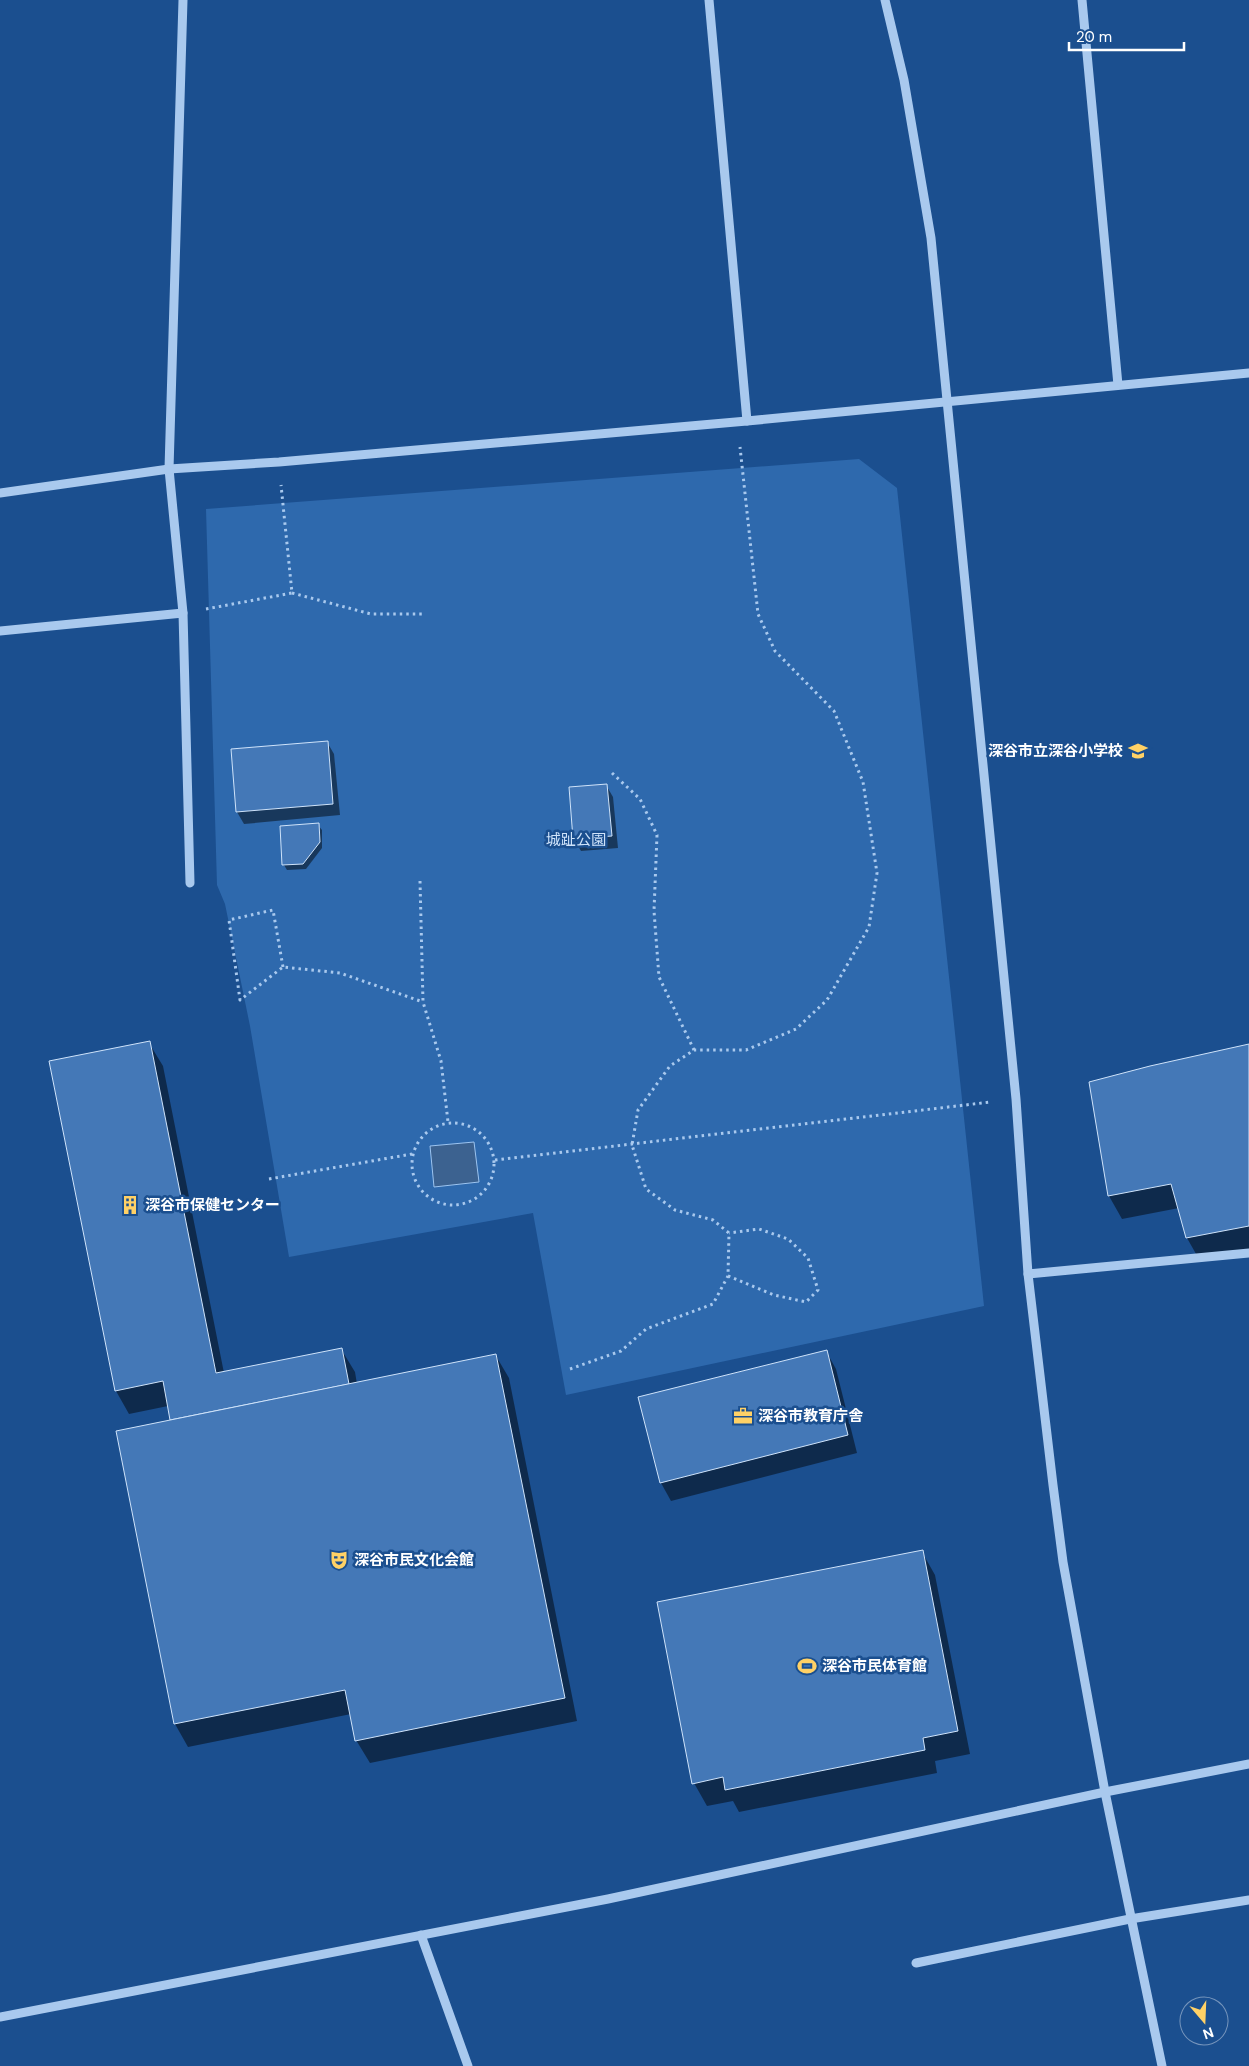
<svg xmlns="http://www.w3.org/2000/svg" width="1249" height="2066" viewBox="0 0 1249 2066" font-family="'DM Sans','Noto Sans JP',sans-serif">
<style>
.green{fill:#2e69ad}
.water{fill:#3c6290;stroke:#9cc4f0}
.shadow{fill:#0007}
.building{fill:#4478b7;stroke:#cfe3fa}
.lines{fill:none;stroke-linecap:round;stroke-linejoin:round}
.path{stroke:#a9c9ee;stroke-width:3;stroke-dasharray:2.5 4;stroke-linecap:butt}
.minor{stroke:#a9c9ee;stroke-width:9}
.labels{text-anchor:middle;stroke-width:5;stroke-linejoin:round;paint-order:stroke}
.poi-label{font-size:15px;font-weight:bold;fill:#fff;stroke:#1b4f8f;text-anchor:start}
.park-label{font-size:15px;fill:#cfe3fa;stroke:#1b4f8f}
</style>
<rect width="100%" height="100%" fill="#1b4f8f"/>
<polygon class="green" points="859,459 897,488 984,1306 566,1395 533,1213 289,1257 250,1026 225,904 217,885 206,509"/>
<polygon class="water" points="474,1142 479,1182 434,1187 430,1146"/>
<g class="shadow">
<polygon points="327,742 334,754 340,815 244,824 237,812"/>
<polygon points="606,785 613,797 618,848 581,851 574,839"/>
<polygon points="318,825 322,830 322,848 306,869 287,870 284,865"/>
<polygon points="149,1043 163,1066 224,1373 341,1349 355,1372 357,1384 496,1356 509,1378 577,1721 370,1763 356,1740 351,1714 188,1747 175,1724 171,1421 168,1406 129,1414 116,1391"/>
<polygon points="1249,1046 1249,1252 1200,1261 1187,1238 1179,1208 1122,1219 1109,1196"/>
<polygon points="826,1351 836,1369 857,1453 671,1501 661,1483 639,1398"/>
<polygon points="922,1552 935,1575 970,1754 935,1761 937,1773 739,1812 733,1801 707,1806 694,1783"/>
</g>
<g class="building">
<polygon points="328,741 333,804 236,812 231,749"/>
<polygon points="607,784 612,836 573,839 569,787"/>
<polygon points="319,823 320,842 303,864 282,865 280,826"/>
<polygon points="150,1041 216,1373 342,1348 349,1384 170,1420 163,1381 115,1391 49,1061"/>
<polygon points="1249,1044 1249,1226 1186,1238 1171,1184 1108,1196 1089,1082 1150,1066"/>
<polygon points="827,1350 848,1435 660,1483 638,1397"/>
<polygon points="496,1354 565,1698 355,1741 345,1690 174,1724 116,1431"/>
<polygon points="923,1550 958,1731 923,1738 925,1750 725,1790 723,1777 692,1784 657,1602"/>
</g>
<g class="lines">
<g class="path">
<polyline points="292,593 371,614 422,614"/>
<polyline points="206,609 292,593 281,485"/>
<polyline points="612,773 640,799 657,835 654,911 659,977 694,1050"/>
<polyline points="420,881 423,1002 441,1061 448,1122"/>
<polyline points="283,967 273,910 229,920 240,1000 283,967 340,973 423,1002"/>
<circle cx="453" cy="1164" r="41"/>
<polyline points="495,1160 991,1102"/>
<polyline points="269,1179 412,1154"/>
<polyline points="728,1276 774,1295 806,1302 818,1290 808,1258 788,1239 759,1229 729,1233"/>
<polyline points="570,1369 621,1351 646,1329 713,1304 728,1276 729,1233 713,1220 675,1210 646,1189 632,1145 638,1110 670,1066 694,1050 746,1050 796,1029 827,1000 869,927 877,873 863,782 834,711 775,651 758,614 740,447"/>
</g>
<g class="minor">
<polyline points="183,0 169,469 183,613 190,883"/>
<polyline points="709,0 747,421"/>
<polyline points="885,0 904,80 931,238 1016,1099 1028,1274 1053,1485 1063,1562 1105,1792 1162,2066"/>
<polyline points="1082,0 1118,385"/>
<polyline points="0,493 169,469 279,462 747,421 1249,373"/>
<polyline points="0,631 183,613"/>
<polyline points="1028,1274 1249,1253"/>
<polyline points="421,1935 468,2066"/>
<polyline points="916,1963 1130,1919 1249,1900"/>
<polyline points="0,2017 608,1899 1105,1792 1249,1764"/>
</g>
</g>
<defs>
<g id="school-bare" transform="scale(1.5)"><path d="M0-5L7-2L0 1L-7-2ZM-4 1L0 2.5L4 1V4Q0 6-4 4Z" fill="#ffd166" stroke="#1b4f8f" stroke-width="2.5" paint-order="stroke"/></g>
<g id="building-bare" transform="scale(1.5)"><path d="M-4-6H4V6H1V3H-1V6H-4ZM-2.5-4.3h1.7v1.8h-1.7ZM.8-4.3h1.7v1.8H.8ZM-2.5-1h1.7V.8h-1.7ZM.8-1h1.7V.8H.8Z" fill="#ffd166" stroke="#1b4f8f" stroke-width="2.5" paint-order="stroke"/></g>
<g id="office-bare" transform="scale(1.5)"><path d="M-6-3h4V-5.5h4V-3h4V5H-6ZM-1-4.5V-3h2v-1.5ZM-6 0V1H6V0Z" fill="#ffd166" stroke="#1b4f8f" stroke-width="2.5" paint-order="stroke"/></g>
<g id="theatre-bare" transform="scale(1.5)"><path d="M-5-5.5Q0-4 5-5.5V0Q5 5 0 6Q-5 5-5 0ZM-3.3-2.5H-1v1.5H-3.3ZM1-2.5H3.3v1.5H1ZM-2.8 1Q0 5.5 2.8 1Z" fill="#ffd166" stroke="#1b4f8f" stroke-width="2.5" paint-order="stroke"/></g>
<g id="stadium-bare" transform="scale(1.5)"><path d="M0-5a6.5 5 0 1 0 0 10a6.5 5 0 1 0 0-10ZM-3.5-1.8h7v3.6h-7Z" fill="#ffd166" stroke="#1b4f8f" stroke-width="2.5" paint-order="stroke"/></g>
</defs>
<g fill-rule="evenodd">
<use href="#school-bare" x="1138" y="751"/>
<use href="#building-bare" x="130" y="1205"/>
<use href="#office-bare" x="743" y="1416"/>
<use href="#theatre-bare" x="339" y="1560"/>
<use href="#stadium-bare" x="807" y="1666"/>
</g>
<g class="labels">
<g class="poi-label">
<text x="1123" y="756" text-anchor="end">深谷市立深谷小学校</text>
<text x="145" y="1210">深谷市保健センター</text>
<text x="758" y="1421">深谷市教育庁舎</text>
<text x="354" y="1565">深谷市民文化会館</text>
<text x="822" y="1671">深谷市民体育館</text>
</g>
<g class="park-label">
<text x="576" y="845">城趾公園</text>
</g>
</g>
<g transform="translate(1204 2021) rotate(161)"><circle r="24" fill="#1b4f8f" stroke="#7695bc"/>
<path d="M0-4L9 19L0 12L-9 19Z" fill="#ffd166"/>
<text y="-8" font-size="14" font-weight="bold" text-anchor="middle" fill="#ffffff">N</text>
</g>
<path d="M1069 42v8h115v-8" fill="none" stroke="#ffffff" stroke-width="2.5"/>
<text x="1076" y="42" font-size="15" fill="#ffffff" stroke="#1b4f8f" stroke-width="4" paint-order="stroke">20 m</text>
</svg>
